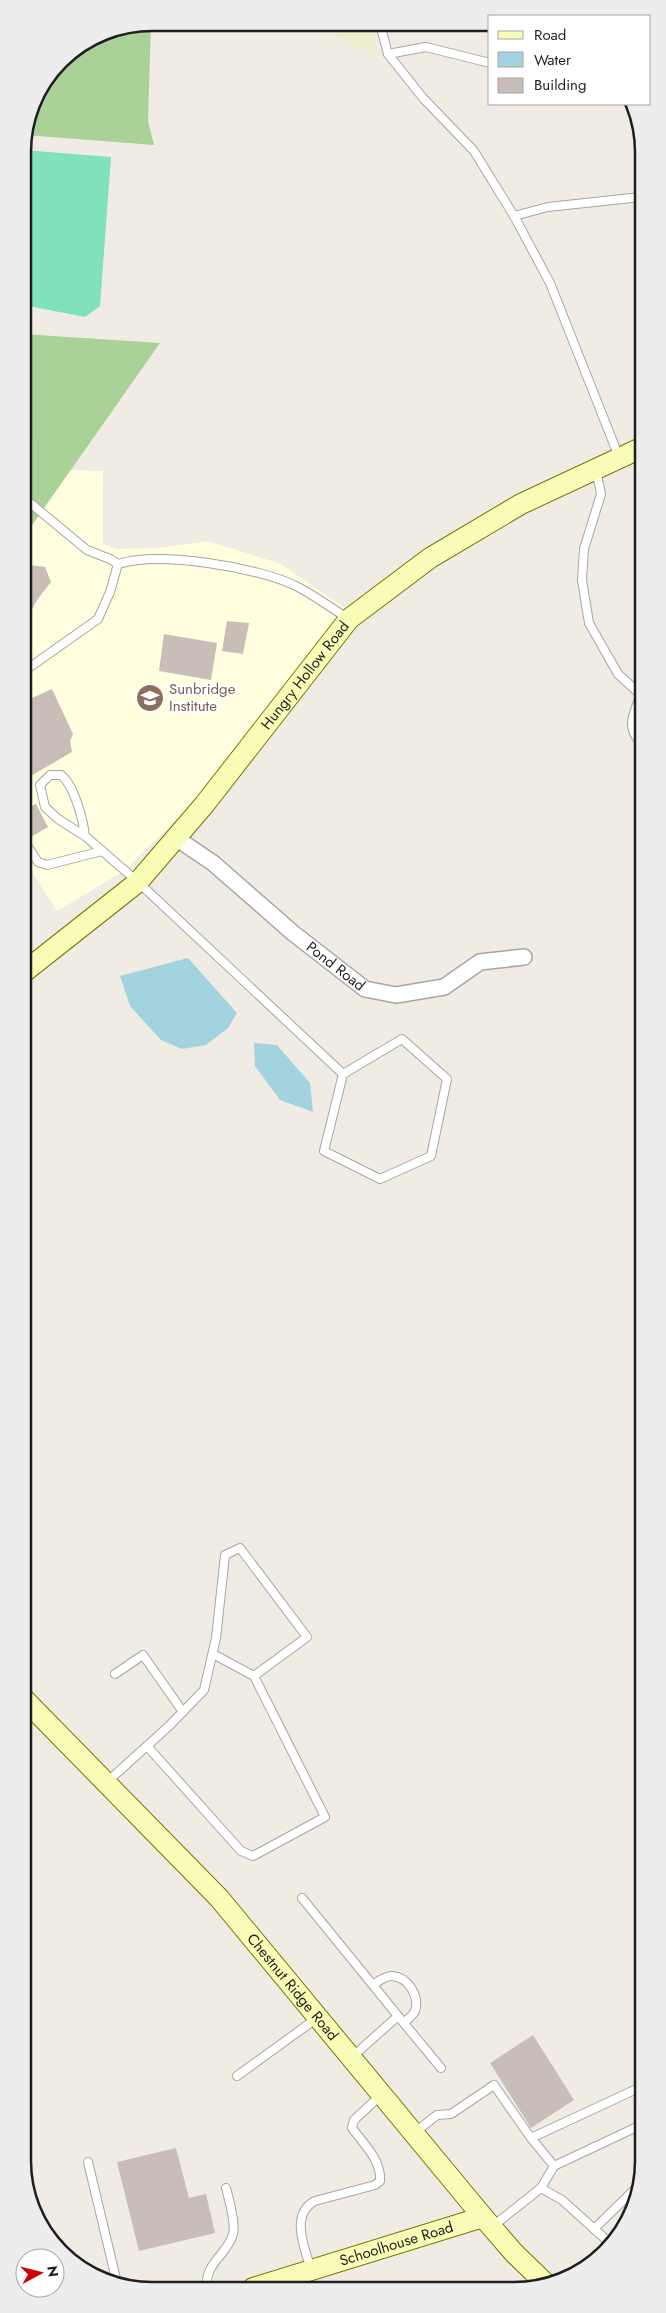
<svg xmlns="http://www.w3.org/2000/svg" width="666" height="2313" viewBox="0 0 666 2313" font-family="Jost,sans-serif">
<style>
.education{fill:#fffede}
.farmland{fill:#edefcf}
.forest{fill:#a9d198}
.pitch{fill:#80e2ba}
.water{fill:#a3d3df}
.building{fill:#c8beb7}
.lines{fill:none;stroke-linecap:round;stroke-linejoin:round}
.lane-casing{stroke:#a6a6a6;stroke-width:10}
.street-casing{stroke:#a6a6a6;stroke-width:18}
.secondary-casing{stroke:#6f7a01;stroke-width:22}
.lane{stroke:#fff;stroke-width:8}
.street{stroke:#fff;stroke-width:15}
.secondary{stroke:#f9fcb6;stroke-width:20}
.labels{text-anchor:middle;stroke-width:4.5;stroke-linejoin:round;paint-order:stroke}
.street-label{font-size:15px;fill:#1f1f1f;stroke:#fff}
.education-label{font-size:15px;fill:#785e54;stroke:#fff;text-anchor:start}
.rim{fill:none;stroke:#1f1f1f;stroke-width:2.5}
</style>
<rect width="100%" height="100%" fill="#f0ece4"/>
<polygon class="education" points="23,463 46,478 61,470 103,471 103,544 116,549 158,548 208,541 281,564 346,609 209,787 124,871 57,911 24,859"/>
<polygon class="farmland" points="310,24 373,24 376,55"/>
<g class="forest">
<polygon points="151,23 148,121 154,145 25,135 32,102 61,60 103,32"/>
<polygon points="23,334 160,343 23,538"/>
</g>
<polygon class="pitch" points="23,150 111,157 100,306 85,317 23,305"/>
<g class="water">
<polygon points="188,958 237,1013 228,1028 206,1045 182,1049 161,1040 130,1006 120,976"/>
<polygon points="254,1043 277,1045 310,1083 313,1112 280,1100 255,1066"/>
</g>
<g class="building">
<polygon points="29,565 45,567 51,582 37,600 23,626 23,573"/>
<polygon points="227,621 249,623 243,654 222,651"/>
<polygon points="164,634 217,643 211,680 159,671"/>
<polygon points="52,689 73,734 70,741 72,752 29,777 23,767 23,702"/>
<polygon points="36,804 48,827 29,838 24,835 23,810"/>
<polygon points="533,2035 574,2100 531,2128 490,2063"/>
<polygon points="176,2148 189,2198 206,2194 215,2233 139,2251 117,2162"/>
</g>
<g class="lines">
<g class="lane-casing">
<g id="lane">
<polyline points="380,24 388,54 423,98 474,151 514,216 550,283 619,457"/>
<polyline points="388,54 426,47 490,63"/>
<polyline points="514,216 548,207 641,197"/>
<polyline points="596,470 601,494 584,549 582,580 589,623 618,674 642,696"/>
<polyline points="23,497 87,550 110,559 118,564"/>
<path d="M118 564C160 551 257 567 296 586 314 595 331 608 349 619"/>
<polyline points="23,672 98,619 110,592 118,564"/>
<path d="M640 697C632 717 626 727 642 745"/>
<path d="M85 836C83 819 74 785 61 775H50L40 785 45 807 58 819 85 836 138 882 343 1074"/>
<polyline points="24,841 38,862 47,865 102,851"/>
<polyline points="24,953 31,966"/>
<polygon points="402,1039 447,1079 431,1156 380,1179 324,1151 343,1074"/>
<polyline points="115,1674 143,1655 183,1712"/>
<polyline points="147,1746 241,1851 253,1856 325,1817 254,1676 213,1654"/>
<polyline points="107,1782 169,1726 204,1690 216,1638 225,1555 240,1548 307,1637 254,1676"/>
<polyline points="302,1898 398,2016"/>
<path d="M374 1984C379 1981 385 1976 392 1976 408 1977 420 1996 415 2011 413 2015 407 2020 404 2023"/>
<polyline points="352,2057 398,2016 441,2068"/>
<polyline points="237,2076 317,2018"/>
<polyline points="414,2133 437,2115 451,2114 494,2085 531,2138 554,2166"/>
<polyline points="531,2138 643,2086"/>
<polyline points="88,2162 117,2283"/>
<polyline points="541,2188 554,2166 643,2124"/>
<polyline points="493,2226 541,2188 562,2200 612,2245"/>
<polyline points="594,2229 640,2184"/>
<path d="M311 2269C304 2247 290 2214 315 2201L375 2185 380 2181C382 2161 363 2143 352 2128L354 2120 381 2095"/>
<path d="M207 2288C204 2263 228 2254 233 2234 236 2224 229 2199 226 2188"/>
</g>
</g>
<g class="street-casing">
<g id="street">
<path id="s1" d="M176 838 213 863 293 933 365 989 396 995 444 987 480 962 524 957"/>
</g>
</g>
<g class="secondary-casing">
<g id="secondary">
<path id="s2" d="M24 972 138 882 204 805 349 619 430 558 521 504 641 448"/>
<path id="s3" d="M24 1699 219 1898 483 2217 514 2253 547 2285"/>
<path id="s4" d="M253 2288 483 2217"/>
</g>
</g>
<use href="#lane" class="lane"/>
<use href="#street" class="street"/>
<use href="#secondary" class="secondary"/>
</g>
<defs>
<g id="university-disc" transform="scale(1.4375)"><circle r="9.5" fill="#8d6e63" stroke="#fff"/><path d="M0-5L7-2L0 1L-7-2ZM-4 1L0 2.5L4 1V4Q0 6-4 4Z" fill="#fff"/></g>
</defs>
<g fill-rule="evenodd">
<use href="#university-disc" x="150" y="698"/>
</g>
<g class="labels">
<g class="street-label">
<text dy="5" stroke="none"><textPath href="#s2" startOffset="411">Hungry Hollow Road</textPath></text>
<text dy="5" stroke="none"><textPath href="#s1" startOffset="205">Pond Road</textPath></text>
<text dy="5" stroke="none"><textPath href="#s3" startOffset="394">Chestnut Ridge Road</textPath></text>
<text dy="5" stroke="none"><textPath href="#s4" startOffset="150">Schoolhouse Road</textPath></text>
</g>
<g class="education-label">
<text x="169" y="694">Sunbridge<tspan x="169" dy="17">Institute</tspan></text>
</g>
</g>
<path d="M0 0H666V2313H0ZM152 31H514A121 121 0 0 1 635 152V2161A121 121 0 0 1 514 2282H152A121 121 0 0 1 31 2161V152A121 121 0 0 1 152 31Z" fill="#ededed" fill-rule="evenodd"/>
<path class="rim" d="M152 31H514A121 121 0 0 1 635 152V2161A121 121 0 0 1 514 2282H152A121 121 0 0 1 31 2161V152A121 121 0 0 1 152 31Z"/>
<rect x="488" y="15" width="162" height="90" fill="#ffffff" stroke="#a5a5a5"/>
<rect x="498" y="31" width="25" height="8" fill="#f9fcb6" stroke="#a5a5a5"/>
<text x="534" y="40" font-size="15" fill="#1f1f1f">Road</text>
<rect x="498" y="52" width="25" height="15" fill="#a3d3df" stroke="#a5a5a5"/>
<text x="534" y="65" font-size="15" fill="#1f1f1f">Water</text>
<rect x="498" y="78" width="25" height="15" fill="#c8beb7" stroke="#a5a5a5"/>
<text x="534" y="90" font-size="15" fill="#1f1f1f">Building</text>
<g transform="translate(40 2273) rotate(83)"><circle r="24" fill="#ffffff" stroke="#a5a5a5"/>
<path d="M0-4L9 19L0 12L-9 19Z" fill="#cd0004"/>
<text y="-8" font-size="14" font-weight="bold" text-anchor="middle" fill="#1f1f1f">N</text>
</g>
</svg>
